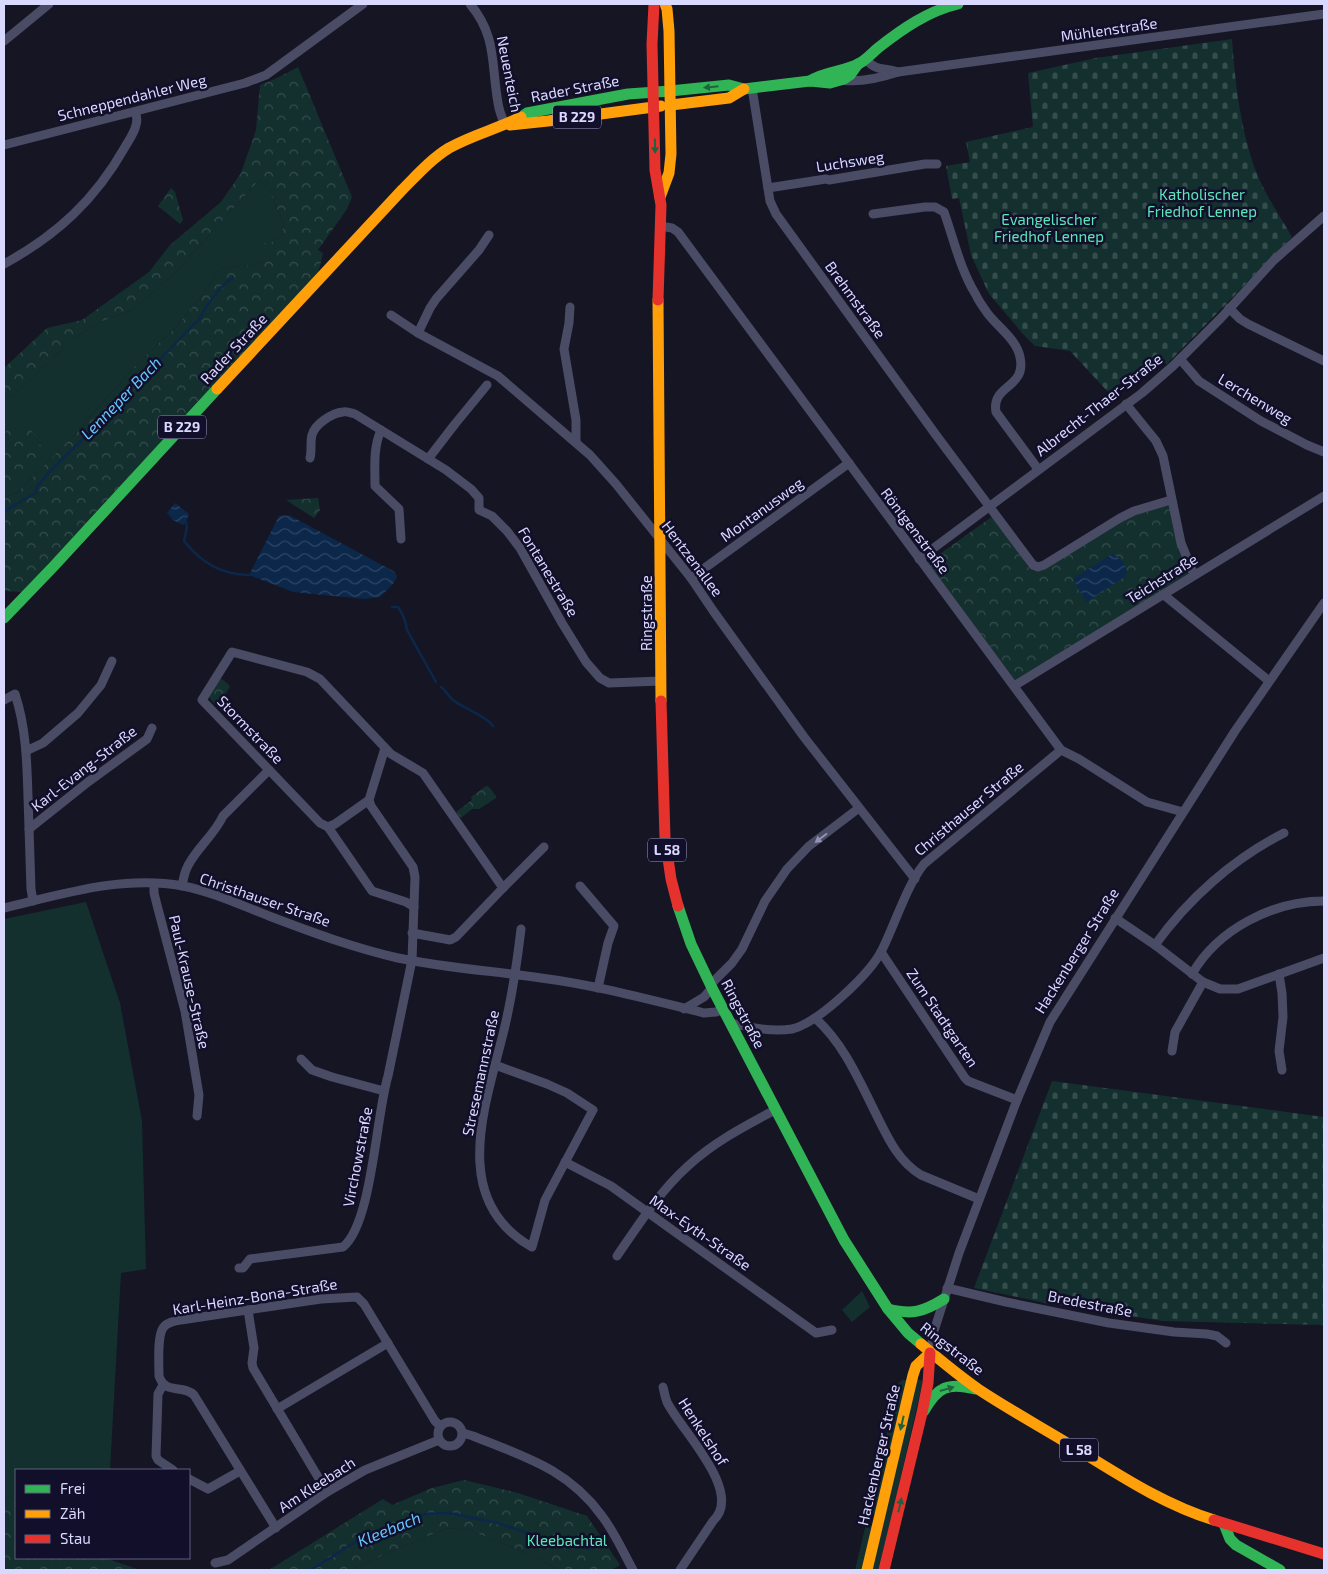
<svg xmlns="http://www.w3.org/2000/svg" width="1328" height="1574" viewBox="0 0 1328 1574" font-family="'Exo 2',sans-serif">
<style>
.green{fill:#13302e}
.forest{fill:url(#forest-crowns)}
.cemetery{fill:url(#cemetery-stones)}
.water{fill:url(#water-waves)}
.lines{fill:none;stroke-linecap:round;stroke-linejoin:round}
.stream{stroke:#0b274a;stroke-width:2.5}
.street{stroke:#4a4b65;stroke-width:9}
.fast{stroke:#30b455;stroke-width:11}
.slow{stroke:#ff9f0a;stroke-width:11}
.jam{stroke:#e5322d;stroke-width:11}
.oneway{fill:#206240}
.oneway2{fill:#9292b2}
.labels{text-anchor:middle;stroke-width:5;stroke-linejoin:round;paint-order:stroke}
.shield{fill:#110f2a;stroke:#9d9cbf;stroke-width:1}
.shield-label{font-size:14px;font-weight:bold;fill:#d9d8ff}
.street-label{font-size:15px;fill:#d9d8ff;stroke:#110f2a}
.park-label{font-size:15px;fill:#5ce7b8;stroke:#110f2a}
.water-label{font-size:16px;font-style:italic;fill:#66c6ff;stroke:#110f2a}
</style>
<defs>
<pattern id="forest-crowns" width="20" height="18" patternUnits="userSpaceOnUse" patternTransform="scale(1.25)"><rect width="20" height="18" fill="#13302e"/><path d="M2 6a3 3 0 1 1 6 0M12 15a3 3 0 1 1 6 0" fill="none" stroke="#354d4d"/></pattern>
<pattern id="cemetery-stones" width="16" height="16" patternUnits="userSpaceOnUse" patternTransform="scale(1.25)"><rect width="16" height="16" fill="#13302e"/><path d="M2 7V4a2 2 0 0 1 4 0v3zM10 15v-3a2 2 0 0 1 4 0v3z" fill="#354d4d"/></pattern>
<pattern id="water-waves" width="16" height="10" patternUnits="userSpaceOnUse" patternTransform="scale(1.25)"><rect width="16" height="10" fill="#0b274a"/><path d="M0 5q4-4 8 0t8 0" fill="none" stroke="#2e4665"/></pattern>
</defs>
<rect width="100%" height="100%" fill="#161524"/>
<g class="green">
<polygon points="260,179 269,190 284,224 281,236 270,243 262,261 253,265 220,268 200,298 177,326 134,367 76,433 18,492 4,498 4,398 14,395 73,339 100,322 132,310 176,272"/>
<polygon points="86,902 120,1003 142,1121 146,1269 121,1273 110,1470 16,1470 16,1494 4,1500 4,919"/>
<polygon points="862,1291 870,1307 852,1322 842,1310"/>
<polygon points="916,1379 923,1381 879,1570 872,1570"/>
<polygon points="902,1380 907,1380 875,1514 869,1513 898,1384"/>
<polygon points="866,1524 873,1526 862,1570 855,1570"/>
<polygon points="447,1528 469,1530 534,1556 560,1570 349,1570"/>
</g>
<g class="forest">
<polygon points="298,67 352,197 347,209 318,250 323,253 318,274 22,592 4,591 4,498 18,492 76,433 134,367 177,326 200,298 220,268 253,265 262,261 262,243 270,243 281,236 284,224 269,190 260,179 176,272 132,310 100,322 73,339 14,395 4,398 4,368 47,328 82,320 149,272 170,245 221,202 241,173 256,130 260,85 275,79"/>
<polygon points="171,188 175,192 183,220 180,224 158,206"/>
<path d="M18 425C37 428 38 442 46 457L18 485 4 488V433L12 426Z"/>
<polygon points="318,498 320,510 314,518 286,500"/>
<polygon points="1169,505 1188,575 1016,681 927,563 993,516 1029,568 1036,571 1043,570 1121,521 1136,515"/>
<polygon points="220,679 222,679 230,686 223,699 215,705 209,697"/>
<polygon points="486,786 489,787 496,796 496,798 479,809 472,809 461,818 456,812 472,800 471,797"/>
<polygon points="464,1480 518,1493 587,1516 620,1565 611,1570 560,1570 534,1556 469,1530 447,1528 349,1570 269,1570 383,1499 392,1505 432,1488"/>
<polygon points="16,1494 16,1558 105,1558 140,1570 4,1570 4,1500"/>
</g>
<g class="cemetery">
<path d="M1232 39C1235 83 1241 133 1257 174 1266 196 1280 216 1292 237L1167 364 1159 356 1108 392 1070 351 1035 346 1023 334 989 294 971 255 959 198 952 199 946 166 970 162 966 142 1033 127 1028 73 1096 58Z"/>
<polygon points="1052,1081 1324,1117 1324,1325 1163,1321 1045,1303 974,1288"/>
</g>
<g class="water">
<polygon points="175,503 189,514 186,522 183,525 173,520 167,513"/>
<polygon points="289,515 395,572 397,577 393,584 380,597 365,599 293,592 249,575 279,516"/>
<path d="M1112 554C1121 558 1129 567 1126 576L1087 602 1077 587 1074 578Z"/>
</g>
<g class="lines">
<g class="stream">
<path d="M4 512C15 505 24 499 36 493V488L50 471 97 425 116 401 146 369 157 363 192 326C200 321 201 314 206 307 213 297 222 284 233 278"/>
<path d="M186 522 187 527 184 541C202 563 220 574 249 575"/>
<path d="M392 607H398C403 614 406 622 407 630L436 682"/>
<path d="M441 687C446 690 447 695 452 699 463 709 484 714 493 726"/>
<polyline points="311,1570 366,1535 425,1514 449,1513 497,1523 538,1536 544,1541 563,1541 590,1549"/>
</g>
<g class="street">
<path d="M470 4C497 36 491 64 498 103 499 110 502 118 505 125"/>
<polyline points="4,41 49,4"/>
<path d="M865 59C878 72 882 67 898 72"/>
<path d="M841 80C860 83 880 78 898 72L1324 14"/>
<polyline points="752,88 770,201 776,214 936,435 1033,565 1038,567 1044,565 1120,518 1134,511 1171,500"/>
<polyline points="4,145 245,83 266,75 277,67 363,4"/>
<polyline points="768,188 826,179 829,180 925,164 937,164"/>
<path d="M873 214 925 207H935L944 212C954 240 960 269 976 295 979 302 984 308 988 314 998 327 1017 340 1020 357 1027 389 991 384 996 412L1038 469"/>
<polyline points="660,226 672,228 678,232 1061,750 1079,759 1147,802 1183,812"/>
<path d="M4 264C57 235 95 200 125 147 131 137 141 123 135 112"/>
<polyline points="570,307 569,323 564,349 576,420 576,441"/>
<polyline points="1229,308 1240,319 1248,324 1324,361"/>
<polyline points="391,315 418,333 498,376 590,455 616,484 691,578 714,612 804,737 915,879"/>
<polyline points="418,333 430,308 436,299 479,250 489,235"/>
<polyline points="1180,359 1199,381 1261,421 1307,445 1324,452"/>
<polyline points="1126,404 1156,441 1163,456 1181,543 1194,575"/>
<path d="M381 430C373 448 375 467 375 486L399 509 401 539"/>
<path d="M310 458C312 451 310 442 312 435 315 424 332 413 343 412 347 411 351 413 355 414L446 470 471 489 479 498V510L492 516 507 531 520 548 562 623 586 662 600 678 609 683 661 681"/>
<polyline points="428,459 455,424 487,385"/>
<polyline points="919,559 1142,393 1173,366 1221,318 1274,260 1324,216"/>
<polyline points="691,578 849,463"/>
<polyline points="1164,595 1269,681"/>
<polyline points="1014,686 1324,496"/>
<path d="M4 700 15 694C26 727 27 762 28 797 29 827 30 858 31 889L33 901"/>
<polyline points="385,748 369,800 335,824 328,827 320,823 202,700 232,652 307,672 320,679 391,754 423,773 503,888 456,937 450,940 445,939 412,933"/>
<polyline points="26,751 43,743 78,713 101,685 112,661"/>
<polyline points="328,827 372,891 406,902 414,907"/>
<polyline points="29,829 88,782 147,739 152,728"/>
<polyline points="154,884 154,893 157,905 185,1011 199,1095 197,1116"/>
<path d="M182 886C183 881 184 875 186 870 193 851 214 836 223 816L269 770"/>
<polyline points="580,886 614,926 608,943 598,988"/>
<polyline points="503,888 544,847"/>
<path d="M4 908C63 894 122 875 183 886 213 892 241 905 269 916 311 932 354 948 398 958 445 968 494 971 541 978 596 985 650 1000 704 1013L716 1012 723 1009"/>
<polyline points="1115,918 1155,945 1203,982 1220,989 1238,989 1324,958"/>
<path d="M1155 945C1188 899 1233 859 1284 833"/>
<polyline points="881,952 965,1078 968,1081 1017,1100"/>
<path d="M1192 974C1218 929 1273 901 1324 901"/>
<polyline points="1279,974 1282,993 1283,1017 1279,1051 1282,1070"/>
<polyline points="710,985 732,963 742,949 765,901 787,869 809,846 859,808"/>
<polyline points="684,1009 704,997 712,988"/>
<path d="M815 1018C844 1044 859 1080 876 1114 888 1138 898 1161 921 1175L979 1199"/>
<path d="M731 1023C749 1028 774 1032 792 1029 818 1023 870 974 882 950 895 924 907 885 924 864L1061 750"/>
<polyline points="1172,1051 1175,1032 1203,982"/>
<polyline points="301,1059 312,1070 332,1077 384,1091"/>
<path d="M495 1065 547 1084 567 1093 593 1110 545 1200 532 1247C448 1200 486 1104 504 1030 512 997 517 963 521 929"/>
<polyline points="565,1162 611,1186 816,1333 832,1330"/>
<path d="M617 1256C639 1224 660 1191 688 1166 714 1142 745 1126 775 1110"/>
<path d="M239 1268H243L250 1259 343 1247C372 1224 376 1115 388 1076L412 960 415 877 413 867 371 806 369 800"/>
<polyline points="947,1288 1006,1302 1109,1323 1174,1332 1207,1334 1217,1336 1226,1343"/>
<polyline points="248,1310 254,1348 252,1363 253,1368 327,1492"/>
<polyline points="930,1353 934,1331 959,1253 1017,1100 1050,1022 1235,731 1324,603"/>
<polyline points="163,1385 158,1394 156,1456 158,1460 173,1470"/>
<path d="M663 1387C664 1391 665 1397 667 1402 679 1428 745 1492 713 1521L680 1570"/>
<polyline points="277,1409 388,1343"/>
<circle cx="450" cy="1434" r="12"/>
<path d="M463 1433 473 1436C525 1457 568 1469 602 1516 615 1533 623 1552 633 1570"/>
<polyline points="189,1479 208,1489 240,1471"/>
<path d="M276 1528 194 1395C183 1384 165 1395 159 1376 159 1364 157 1337 163 1328 167 1322 175 1321 181 1320L321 1299 357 1297 364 1304 435 1421 440 1426"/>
<polyline points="215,1563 228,1560 327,1492 365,1470 439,1440"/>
</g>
<g class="fast">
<path d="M810 81C825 71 845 72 860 63 867 59 872 53 878 48 902 29 928 11 958 4"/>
<polyline points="670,91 729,85 744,89 810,81 830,83 844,79 850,75 858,64"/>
<polyline points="521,117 527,113 628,94 670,91"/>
<polyline points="4,618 53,567 217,389"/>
<polyline points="678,906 691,944 712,988 844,1240 888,1309 908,1333 921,1344"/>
<path d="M888 1309C912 1315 923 1312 944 1299"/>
<path d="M924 1411C937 1387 948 1382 975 1389"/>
<polyline points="1224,1524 1230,1539 1236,1545 1280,1570"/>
</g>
<g class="slow">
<polyline points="671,105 729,98 744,89"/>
<polyline points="510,125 548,121 661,106"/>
<polyline points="660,197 669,173 671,154 669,31 667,9 665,4"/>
<polyline points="658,300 661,701"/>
<path d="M217 389 402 190C417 175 431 159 449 148 472 135 497 129 521 117"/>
<path d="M921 1344C940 1360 958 1375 978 1389 1008 1409 1041 1427 1072 1446 1118 1474 1162 1504 1214 1520"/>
<polyline points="867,1570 913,1375 916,1366 930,1353"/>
</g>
<g class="jam">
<polyline points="654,4 652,44 655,170 661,205 658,300"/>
<polyline points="661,701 665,838 671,879 678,906"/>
<polyline points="1214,1520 1324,1554"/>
<polyline points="884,1570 922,1413 928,1383 930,1353"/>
</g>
</g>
<defs><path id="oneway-solid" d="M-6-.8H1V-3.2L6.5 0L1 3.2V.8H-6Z" transform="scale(1.25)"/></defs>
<g class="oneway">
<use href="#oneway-solid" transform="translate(711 87) rotate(174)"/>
<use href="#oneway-solid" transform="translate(655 146) rotate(89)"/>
<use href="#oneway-solid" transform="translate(947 1389) rotate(-16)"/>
<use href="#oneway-solid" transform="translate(902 1423) rotate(103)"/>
<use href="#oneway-solid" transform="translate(900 1505) rotate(-77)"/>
</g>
<use class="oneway2" href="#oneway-solid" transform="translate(821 838) rotate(143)"/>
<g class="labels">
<g class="shield">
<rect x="553" y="105.5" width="48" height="23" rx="4"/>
<rect x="158" y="415.5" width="48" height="23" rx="4"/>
<rect x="648" y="838.5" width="38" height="23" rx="4"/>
<rect x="1060" y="1438.5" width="38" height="23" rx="4"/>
</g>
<g class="shield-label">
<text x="577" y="122">B 229</text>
<text x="182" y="432">B 229</text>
<text x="667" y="855">L 58</text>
<text x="1079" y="1455">L 58</text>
</g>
<g class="street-label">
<text transform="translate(1109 30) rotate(-8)" y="5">Mühlenstraße</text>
<text transform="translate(509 74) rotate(79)" y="5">Neuenteich</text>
<text transform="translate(575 89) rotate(-11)" y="5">Rader Straße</text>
<text transform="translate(132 98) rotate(-14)" y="5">Schneppendahler Weg</text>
<text transform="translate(850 162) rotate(-9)" y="5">Luchsweg</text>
<text transform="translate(855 300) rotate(54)" y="5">Brehmstraße</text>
<text transform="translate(234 349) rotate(-47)" y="5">Rader Straße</text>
<text transform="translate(1255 399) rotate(31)" y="5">Lerchenweg</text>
<text transform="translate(1099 405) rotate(-38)" y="5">Albrecht-Thaer-Straße</text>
<text transform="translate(762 510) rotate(-36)" y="5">Montanusweg</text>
<text transform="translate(915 531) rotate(53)" y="5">Röntgenstraße</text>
<text transform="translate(692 559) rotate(53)" y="5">Hentzenallee</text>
<text transform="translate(548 572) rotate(59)" y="5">Fontanestraße</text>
<text transform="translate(1162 579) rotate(-32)" y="5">Teichstraße</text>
<text transform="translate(647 613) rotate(-90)" y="5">Ringstraße</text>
<text transform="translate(250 730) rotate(46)" y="5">Stormstraße</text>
<text transform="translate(84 769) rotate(-38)" y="5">Karl-Evang-Straße</text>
<text transform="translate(969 809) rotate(-40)" y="5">Christhauser Straße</text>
<text transform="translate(265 900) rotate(19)" y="5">Christhauser Straße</text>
<text transform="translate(1077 951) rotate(-58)" y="5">Hackenberger Straße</text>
<text transform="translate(189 982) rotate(77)" y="5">Paul-Krause-Straße</text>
<text transform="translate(743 1014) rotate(62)" y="5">Ringstraße</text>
<text transform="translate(942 1018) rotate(56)" y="5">Zum Stadtgarten</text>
<text transform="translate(481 1073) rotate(-78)" y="5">Stresemannstraße</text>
<text transform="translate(358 1157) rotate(-79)" y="5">Virchowstraße</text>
<text transform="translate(700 1233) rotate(35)" y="5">Max-Eyth-Straße</text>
<text transform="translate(255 1297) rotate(-9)" y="5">Karl-Heinz-Bona-Straße</text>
<text transform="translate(1090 1304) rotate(11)" y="5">Bredestraße</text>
<text transform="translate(952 1349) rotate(38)" y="5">Ringstraße</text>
<text transform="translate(703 1432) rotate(57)" y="5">Henkelshof</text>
<text transform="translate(879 1455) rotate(-77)" y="5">Hackenberger Straße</text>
<text transform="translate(317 1485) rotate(-33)" y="5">Am Kleebach</text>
</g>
<g class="park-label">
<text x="1202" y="200">Katholischer<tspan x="1202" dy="17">Friedhof Lennep</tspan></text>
<text x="1049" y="225">Evangelischer<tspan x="1049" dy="17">Friedhof Lennep</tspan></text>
<text x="567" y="1546">Kleebachtal</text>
</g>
<g class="water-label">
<text transform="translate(121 398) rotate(-46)" y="6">Lenneper Bach</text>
<text transform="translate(389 1529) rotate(-22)" y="6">Kleebach</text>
</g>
</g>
<rect width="1328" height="1574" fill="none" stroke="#d9d8ff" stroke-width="10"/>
<rect x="15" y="1469" width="175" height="90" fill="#110f2a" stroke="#615f7f"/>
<rect x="25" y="1485" width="25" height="8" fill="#30b455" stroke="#615f7f"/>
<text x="60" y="1494" font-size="15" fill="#d9d8ff">Frei</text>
<rect x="25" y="1510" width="25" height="8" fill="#ff9f0a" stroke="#615f7f"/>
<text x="60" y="1519" font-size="15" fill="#d9d8ff">Zäh</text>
<rect x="25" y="1535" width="25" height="8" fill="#e5322d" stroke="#615f7f"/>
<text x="60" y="1544" font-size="15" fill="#d9d8ff">Stau</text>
</svg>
